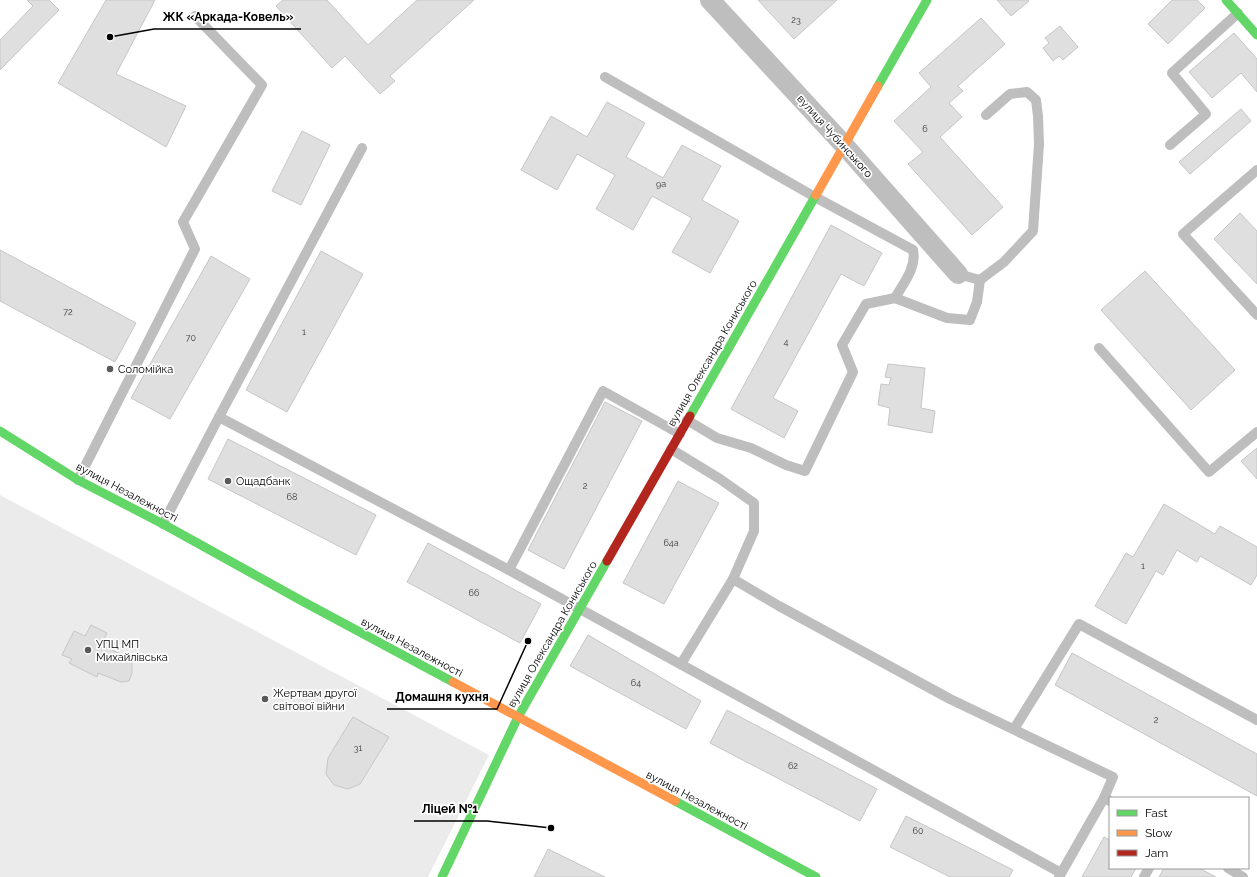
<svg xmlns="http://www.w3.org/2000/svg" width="1257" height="877" viewBox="0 0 1257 877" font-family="Raleway,sans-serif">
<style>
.green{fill:#ebebeb}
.building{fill:#dfdfdf;stroke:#c6c6c6}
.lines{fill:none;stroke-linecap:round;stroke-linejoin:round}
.lane{stroke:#bebebe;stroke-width:10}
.street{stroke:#bebebe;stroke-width:20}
.fast{stroke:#63d668;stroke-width:9}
.slow{stroke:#ff974d;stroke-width:9}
.jam{stroke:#b3261e;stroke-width:9}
.poi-dot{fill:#595959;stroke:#fff;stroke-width:1.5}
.labels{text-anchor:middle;stroke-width:3.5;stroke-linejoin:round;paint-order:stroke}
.number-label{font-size:9px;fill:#383838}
.street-label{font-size:11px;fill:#000;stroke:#fff}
.poi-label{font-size:11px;fill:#000;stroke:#fff;text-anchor:start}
.leader{fill:none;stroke:#000;stroke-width:1.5}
.callout-dot{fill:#000;stroke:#fff;stroke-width:1.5}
.callout-label{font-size:12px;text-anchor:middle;font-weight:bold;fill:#000;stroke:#fff;stroke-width:3.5;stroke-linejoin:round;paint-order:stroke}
</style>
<rect width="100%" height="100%" fill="#fff"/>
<polygon class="green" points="0,495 489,755 428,877 0,877"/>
<g class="building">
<polygon points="27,0 49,0 59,10 0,70 0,40 33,6"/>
<polygon points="106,0 155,0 116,74 186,106 166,147 58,83"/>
<polygon points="283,0 327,0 368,45 417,0 474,0 390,76 395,81 380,94 345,56 332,68 276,6"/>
<polygon points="758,0 837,0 794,39"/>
<polygon points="997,0 1028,0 1029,1 1011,16"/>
<polygon points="1172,0 1197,0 1205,8 1168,44 1148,24"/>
<polygon points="981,18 1005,44 958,86 963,91 949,103 962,117 940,137 1003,207 972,235 908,164 923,152 894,121 931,87 919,73"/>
<polygon points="1060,26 1078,47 1063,60 1059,56 1053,61 1043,48 1049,43 1045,38"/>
<polygon points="1234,33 1257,59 1257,92 1241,73 1212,98 1189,72"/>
<polygon points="607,102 645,123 626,157 663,178 682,145 721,166 702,200 739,221 710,273 672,252 692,218 652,196 633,230 596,209 615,175 577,154 557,190 521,170 551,116 587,137"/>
<polygon points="1241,109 1251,121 1190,174 1179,162"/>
<polygon points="302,131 330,145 301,205 272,191"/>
<polygon points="1240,213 1257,231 1257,284 1214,239"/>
<polygon points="831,225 882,253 864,286 841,274 773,398 798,411 784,438 731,409"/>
<polygon points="0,250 136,323 115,362 0,301"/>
<polygon points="321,251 363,274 287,412 246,390"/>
<polygon points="211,256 250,279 170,419 131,398"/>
<polygon points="1145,271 1235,370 1191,410 1101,310"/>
<polygon points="888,364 925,368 921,408 935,411 932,433 888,425 890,408 878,405 881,384 889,385 891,378 885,377"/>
<polygon points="605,402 642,421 564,569 528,550"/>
<polygon points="228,439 376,515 356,555 208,479"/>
<polygon points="1257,448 1257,479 1241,461"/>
<polygon points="678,481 719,503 664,604 623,583"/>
<polygon points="1164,504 1215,534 1220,526 1257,547 1257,575 1251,585 1200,556 1197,562 1177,550 1163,575 1156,571 1126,624 1095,606 1126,553 1133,557"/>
<polygon points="428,543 541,604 520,643 407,582"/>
<polygon points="91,625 107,633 101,645 125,656 132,664 132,673 129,681 121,682 98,673 97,677 69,663 72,659 62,655 74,631 85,636"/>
<polygon points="588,635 701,701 686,729 570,666"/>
<polygon points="1072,653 1257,754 1257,796 1055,685"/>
<polygon points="727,710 877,789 860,821 710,743"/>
<polygon points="353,717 389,737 360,784 348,789 334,785 326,774 328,758"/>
<polygon points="906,816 1013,870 1009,877 950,877 890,847"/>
<polygon points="1104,837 1110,840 1110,868 1136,868 1131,877 1082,877"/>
<polygon points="548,849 605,877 534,877"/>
<polygon points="1164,868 1199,868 1216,877 1159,877"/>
</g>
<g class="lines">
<g class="lane">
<path d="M605 77 815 197 913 250C917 267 903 284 895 298L947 318 970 320 977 302 980 280"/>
<polyline points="1170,145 1206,114 1172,73 1238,13"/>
<polyline points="1257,170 1183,234 1257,315"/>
<polyline points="958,274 980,280 1004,262 1033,231 1039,144 1038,116 1036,100 1027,92 1010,94 986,115"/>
<polyline points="1099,348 1209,472 1257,432"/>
<polyline points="219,417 362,148"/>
<polyline points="687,420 717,438 751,448 786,465 805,471 853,372 842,345 866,304 895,298"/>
<polyline points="671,449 720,479 754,503 754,531 733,579 681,664"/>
<polyline points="78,480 195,249 183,222 262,85 195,16"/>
<polyline points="163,524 219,417 509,570 1061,873"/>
<polyline points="509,570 603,391 680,434"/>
<polyline points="733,579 779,606 950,699 1113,777 1104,798"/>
<polyline points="1014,729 1079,624 1257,720"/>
<polyline points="1228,868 1243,877"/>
<polyline points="1059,877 1104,798 1110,801"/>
<polyline points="1144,877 1149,868"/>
</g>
<polyline class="street" points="710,0 844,145 958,274"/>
<g class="fast">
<polyline points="1226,0 1257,35"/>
<polyline points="878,86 927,0"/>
<polyline points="690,416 816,195"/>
<polyline points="0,431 78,480 163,524 302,601 453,682"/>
<polyline points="675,801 816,877"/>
<polyline points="442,877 518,717 607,561"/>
</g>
<g class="slow">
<polyline points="816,195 878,86"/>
<polyline points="453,682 675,801"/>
</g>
<polyline class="jam" points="607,561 690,416"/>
</g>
<g class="poi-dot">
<circle cx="110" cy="369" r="4"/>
<circle cx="228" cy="481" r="4"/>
<circle cx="88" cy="650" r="4"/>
<circle cx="265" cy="699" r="4"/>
</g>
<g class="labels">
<g class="number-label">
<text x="796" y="23">23</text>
<text x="925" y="132">6</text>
<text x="661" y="187">9а</text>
<text x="68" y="315">72</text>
<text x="304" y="335">1</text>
<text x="191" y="341">70</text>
<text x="786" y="345">4</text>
<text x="585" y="489">2</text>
<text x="292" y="500">68</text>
<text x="671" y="546">64а</text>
<text x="1143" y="569">1</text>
<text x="474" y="596">66</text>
<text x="636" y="686">64</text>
<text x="1156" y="723">2</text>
<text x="358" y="751">31</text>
<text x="793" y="769">62</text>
<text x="918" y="834">60</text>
</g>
<g class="street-label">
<text transform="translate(835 136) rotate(48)" y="4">вулиця Чубинського</text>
<text transform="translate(712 353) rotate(-60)" y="4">вулиця Олександра Кониського</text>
<text transform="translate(127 492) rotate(28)" y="4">вулиця Незалежності</text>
<text transform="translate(552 634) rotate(-60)" y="4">вулиця Олександра Кониського</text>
<text transform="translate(412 647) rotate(28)" y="4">вулиця Незалежності</text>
<text transform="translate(697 800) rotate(28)" y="4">вулиця Незалежності</text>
</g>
<g class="poi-label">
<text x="118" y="373">Соломійка</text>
<text x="236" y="485">Ощадбанк</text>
<text x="96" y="648">УПЦ МП<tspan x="96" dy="13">Михайлівська</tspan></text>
<text x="273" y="697">Жертвам другої<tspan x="273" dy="13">світової війни</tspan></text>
</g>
</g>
<path class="leader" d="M110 37L154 29H301M528 641L497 709H387M551 828L487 821H414"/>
<g class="callout-dot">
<circle cx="110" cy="37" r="4"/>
<circle cx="528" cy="641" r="4"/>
<circle cx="551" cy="828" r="4"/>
</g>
<g class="callout-label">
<text x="228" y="21">ЖК «Аркада-Ковель»</text>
<text x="442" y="701">Домашня кухня</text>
<text x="450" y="813">Ліцей №1</text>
</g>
<rect x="1109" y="797" width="140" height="72" fill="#ffffff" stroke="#999999"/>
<rect x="1117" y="810" width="20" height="6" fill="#63d668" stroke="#999999"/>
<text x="1145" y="817" font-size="12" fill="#000000">Fast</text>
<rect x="1117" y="830" width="20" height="6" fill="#ff974d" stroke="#999999"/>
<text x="1145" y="837" font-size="12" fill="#000000">Slow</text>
<rect x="1117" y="850" width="20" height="6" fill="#b3261e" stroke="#999999"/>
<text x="1145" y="857" font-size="12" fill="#000000">Jam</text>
</svg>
